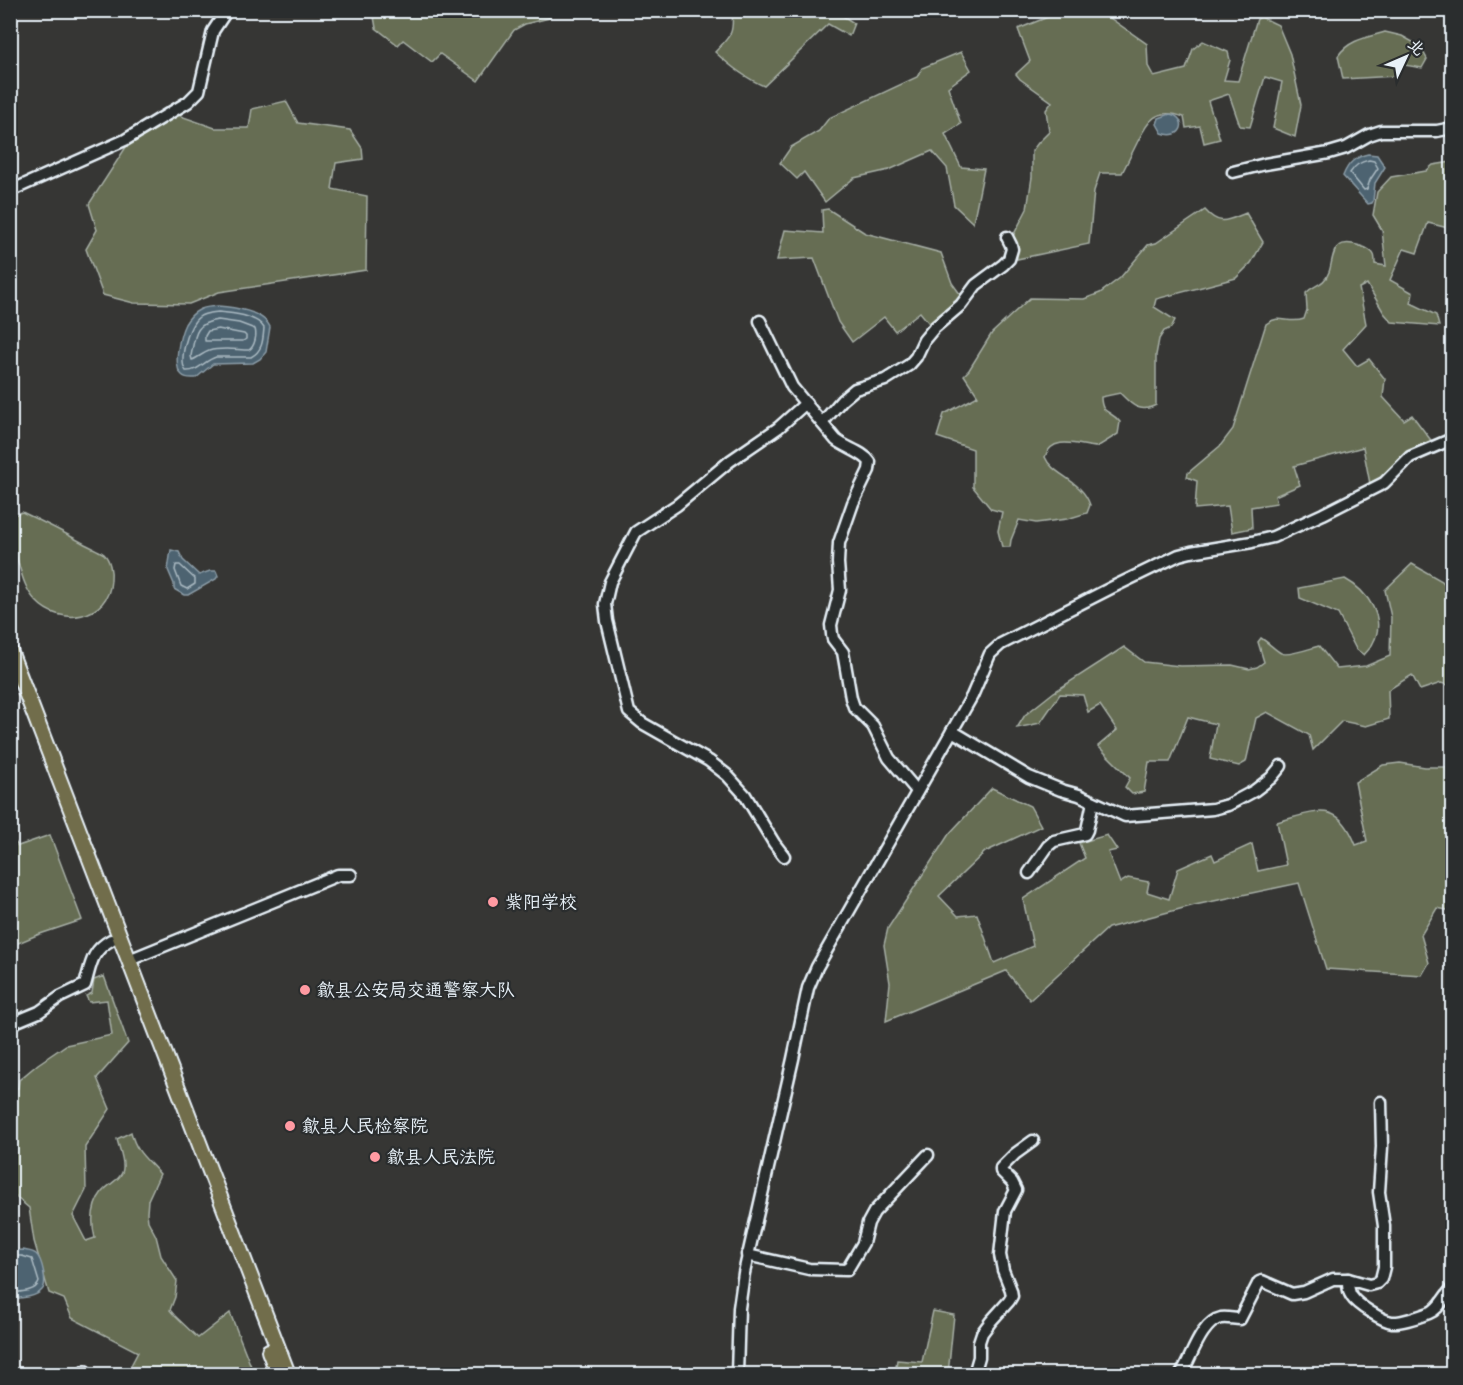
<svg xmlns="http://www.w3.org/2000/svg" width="1463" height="1385" viewBox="0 0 1463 1385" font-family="'Patrick Hand','LXGW WenKai TC',sans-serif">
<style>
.green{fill:#666d53;stroke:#a7afa6;stroke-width:1.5}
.water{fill:#4d6471;stroke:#8b9ca7;stroke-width:1.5}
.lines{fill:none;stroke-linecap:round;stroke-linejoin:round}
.shore{stroke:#aab9c2;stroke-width:1.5}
.minor-casing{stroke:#e8f1f8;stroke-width:15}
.major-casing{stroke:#e8f1f8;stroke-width:18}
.minor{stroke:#2a2d2e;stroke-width:10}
.major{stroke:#716d4b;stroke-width:14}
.poi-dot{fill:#ff9aa2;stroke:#2a2d2e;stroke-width:2}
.labels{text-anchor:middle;stroke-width:4.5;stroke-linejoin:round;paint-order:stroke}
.poi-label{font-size:18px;fill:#e8f1f8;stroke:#2a2d2e;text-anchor:start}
</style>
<rect width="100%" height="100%" fill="#363634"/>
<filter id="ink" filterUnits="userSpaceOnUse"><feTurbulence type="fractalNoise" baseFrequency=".0167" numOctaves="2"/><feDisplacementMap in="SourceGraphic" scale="12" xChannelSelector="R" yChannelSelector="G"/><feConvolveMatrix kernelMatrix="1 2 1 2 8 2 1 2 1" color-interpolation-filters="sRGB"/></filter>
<g filter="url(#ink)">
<g class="green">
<polygon points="373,11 373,10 554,11 549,18 525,24 514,30 478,81 440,54 432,62 403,40 398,45 376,28"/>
<path d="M732 11H848L843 16 854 23 849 36 828 24 764 86C745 78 730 66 715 52 731 35 734 34 732 11Z"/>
<path d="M1061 11H1105L1110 18 1147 44 1148 66 1154 77 1186 69 1193 49 1203 41 1228 52 1230 60 1224 80 1238 81 1257 19 1261 17 1278 25 1290 54 1301 105 1295 137 1273 128 1282 82 1265 77 1250 127 1240 126 1229 94 1208 101 1220 139 1204 143 1200 126 1186 128 1184 117C1156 107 1148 120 1137 143 1132 153 1127 163 1122 173H1100L1094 191 1089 244 1017 259 1014 244 1011 240 1027 209 1032 177V151L1038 143 1049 132 1046 110 1052 102 1020 79 1016 74 1030 61 1018 29 1060 12Z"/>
<path d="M1385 32 1402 36 1420 46 1427 59 1422 68 1399 64 1396 76 1343 79 1338 56C1348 40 1368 37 1385 32Z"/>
<polygon points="961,52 971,70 948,87 961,124 945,134 961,167 984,169 973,223 954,205 947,168 932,151 889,170 854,178 825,202 804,172 797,179 780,163 791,147 819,131 829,118 917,77 922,68"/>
<polygon points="286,101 298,123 350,130 362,148 363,159 336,163 332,189 367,196 366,270 219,292 189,304 134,303 103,295 86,249 97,230 89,204 126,147 175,114 215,128 249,128 252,109"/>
<path d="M1452 162V229L1428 223 1417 253 1404 249 1390 280 1413 293 1411 303 1436 315 1439 326 1392 322 1384 313 1367 284 1359 288 1366 324 1343 349 1357 366 1369 359 1385 379 1383 397 1404 420 1412 415 1433 443 1405 455 1396 462 1387 476 1370 484 1363 447 1294 466 1300 485 1275 496 1277 503 1251 507 1252 528 1232 532 1228 506 1195 509 1197 481 1187 477 1188 473 1220 446 1233 429 1266 324C1280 313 1288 325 1304 319L1307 310 1306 293C1314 284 1324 286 1329 272 1332 264 1332 250 1339 246 1347 240 1370 247 1374 255 1375 257 1375 263 1375 264L1386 266 1382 230 1373 215 1377 192 1391 177 1426 171 1433 165Z"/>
<polygon points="828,209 865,233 941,253 952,283 963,298 932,327 920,312 895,331 884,317 852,342 838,322 814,258 777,260 785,230 823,233 822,210"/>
<path d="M1205 210C1220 227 1228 220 1246 213L1263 242 1251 263 1236 278 1156 299 1154 307 1175 320 1171 328 1164 331 1159 339 1156 355V405C1139 414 1131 404 1120 393L1101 397C1101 415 1111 410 1120 422L1118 434 1097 447C1080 446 1052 434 1045 457 1052 475 1082 480 1090 505L1087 513 1067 519 1036 523 1019 520 1011 540 1010 547H1002L998 531 1002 512 991 509 973 487V449L937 437 944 414 978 396 964 375 969 370 992 333 1030 298 1084 299 1100 293 1120 278 1148 245 1156 243Z"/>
<path d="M22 512C43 522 63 532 83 543 90 547 98 550 104 554 110 560 112 571 111 580 109 620 60 627 36 601 24 589 21 571 16 555 14 549 12 543 11 538 10 532 10 525 11 519L14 515Z"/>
<path d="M1412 564 1442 581 1452 593V686L1441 683 1420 690 1412 675 1388 690 1389 719 1366 726 1342 721 1313 750 1309 735 1267 712 1256 718 1246 762 1239 766 1210 759 1216 724 1188 717 1170 762H1149L1144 792 1132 794 1125 787 1130 778 1098 746 1117 730 1100 705 1088 712 1083 695 1060 694 1040 723 1017 728 1025 715 1054 692 1124 647 1144 662 1180 666 1232 665 1249 669 1257 667 1264 662 1258 642 1261 638C1269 643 1275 650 1281 653 1287 657 1311 648 1319 646L1337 669 1366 666 1390 656 1391 617 1385 590Z"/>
<path d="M1345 579C1367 591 1387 618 1373 643 1371 648 1367 651 1364 655L1356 649 1338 614 1300 598 1299 588Z"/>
<path d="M1400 763 1425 767H1452V911L1437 908 1421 935 1429 963 1422 975 1326 969 1299 883 1195 905 1108 928 1030 1000 1006 971 886 1021 890 983 884 945 888 928 949 834 992 788 1030 806 1041 826 985 852 939 896 958 916 977 914 994 963 1033 946 1023 899 1085 858 1079 843 1107 835 1117 850 1108 852 1120 883 1128 878 1149 882 1147 892 1169 899 1178 869 1212 854 1215 861 1252 844 1258 871 1286 865 1277 822C1316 812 1338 798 1356 845L1367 841 1355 782 1383 765Z"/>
<polygon points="50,835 82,920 37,935 16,944 13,918 11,918 11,837 18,846"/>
<path d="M104 976 128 1043 97 1078 110 1109 85 1147 86 1190 73 1216 86 1241 95 1238C91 1222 91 1206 102 1192 108 1184 123 1179 123 1168 124 1159 119 1148 117 1139L131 1132C136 1153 147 1159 160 1174L148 1200 147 1213 148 1221 156 1236 161 1256 177 1281 175 1297 170 1310 175 1316 198 1338 230 1313 254 1374H141L129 1369 138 1352 72 1318 64 1299 49 1293 34 1241 29 1208 11 1193V1089L18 1088 19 1080 38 1064 66 1045 112 1035 107 1000 89 1002 86 996 92 993 94 980Z"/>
<polygon points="933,1311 954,1315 948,1374 895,1374 897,1360 922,1362"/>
</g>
<g class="water">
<path d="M1170 114C1189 118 1183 141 1162 133L1157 124 1159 118Z"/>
<path d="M1368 154 1377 155 1385 167 1375 183 1373 201 1372 203 1368 204 1343 176C1348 163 1355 157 1368 154Z"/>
<path d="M218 306C233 307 263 311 270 327L266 352 260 359 253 363 213 364 196 378C191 378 186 379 182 375 172 367 180 334 185 324 188 319 193 313 199 310 204 307 211 307 218 306Z"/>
<polygon points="171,550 179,552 183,560 199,575 210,571 216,571 218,576 216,579 188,595 184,595 174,589 174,584 168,570"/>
<path d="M23 1250C27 1251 33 1251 36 1254 42 1259 48 1284 42 1290 35 1298 20 1298 11 1299V1251Z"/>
</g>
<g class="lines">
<g class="shore">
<path d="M1369 160 1374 161 1378 168 1370 180 1367 189 1364 190 1350 173C1355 165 1360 162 1369 160Z"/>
<path d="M218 312C232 313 256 315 264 328 263 339 263 351 251 357H216C205 360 198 372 186 371 178 361 188 325 199 317 204 313 211 313 218 312Z"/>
<path d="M218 320 239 323 255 329C257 335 255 346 249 350 237 350 221 347 209 351 203 353 198 358 192 360L191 356C195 336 194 323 218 320Z"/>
<polygon points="218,329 244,334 246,336 246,339 243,341 205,341 205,336 208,331"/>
<polygon points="176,565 180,565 195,579 195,584 187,589 181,586 175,570"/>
<path d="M10 1256H22L32 1259 39 1282C36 1292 20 1292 10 1293"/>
</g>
<g class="minor-casing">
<g id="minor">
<polyline points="1233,172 1265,164 1329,153 1346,148 1369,135 1381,131 1437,131 1452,128"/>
<polyline points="10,191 125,140 188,102 199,91 213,31 227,10"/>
<path d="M760 321 792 387 836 440C846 448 863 452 870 462L869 470 853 503 839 543 838 563 840 590 831 625 832 634 833 639 843 652 851 698 854 707 873 726 889 758 917 791"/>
<polyline points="822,423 842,400 855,389 885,380 909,365 916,357 924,340 934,328 961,305 976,285 1003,265 1009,259 1012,249 1011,245 1007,237"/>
<polyline points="952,731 1029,777 1061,790 1079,795 1125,816 1213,809 1228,805 1254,791 1271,778 1281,766"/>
<polyline points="784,856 774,843 745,795 727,775 709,761 642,723 629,712 607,621 605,604 610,582 636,532 677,505 730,461 778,428 806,403"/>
<polyline points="1029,873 1048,846 1054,841 1085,834 1087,830 1093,802"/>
<polyline points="129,960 338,875 351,875"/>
<path d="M10 1024 39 1012 60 997 85 985C91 965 91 951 111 940"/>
<polyline points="747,1255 809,1269 847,1270 863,1243 868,1223 874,1212 928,1155"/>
<path d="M1348 1279C1348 1285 1348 1292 1352 1297 1357 1305 1383 1321 1392 1322 1400 1323 1421 1316 1429 1313 1440 1309 1444 1296 1452 1289"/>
<polyline points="85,1371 87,1374"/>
<polyline points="737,1374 739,1308 744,1273 793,1059 808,988 817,967 972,696 990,654 1001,644 1113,587 1179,555 1191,552 1252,542 1273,537 1323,514 1384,483 1410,457 1452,439"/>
<polyline points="974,1374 979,1357 979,1342 982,1333 991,1321 1009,1301 1012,1296 1011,1290 1003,1270 1000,1255 1005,1211 1016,1190 1012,1182 1001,1171 1001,1168 1015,1154 1033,1141"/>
<path d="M1181 1374C1191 1359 1201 1322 1221 1318 1227 1317 1234 1319 1240 1319L1259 1282 1262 1281 1292 1294 1304 1292 1333 1279H1348L1369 1285 1377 1283 1381 1279 1384 1267V1226L1379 1192 1382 1147 1381 1102"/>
</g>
</g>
<g class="major-casing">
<g id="major">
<polyline points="10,651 288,1374"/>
<polyline points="269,1351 278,1374"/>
</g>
</g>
<use href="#minor" class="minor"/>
<use href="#major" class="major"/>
</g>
</g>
<g class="poi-dot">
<circle cx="493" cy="902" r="6"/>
<circle cx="305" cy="990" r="6"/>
<circle cx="290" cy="1126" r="6"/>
<circle cx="375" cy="1157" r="6"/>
</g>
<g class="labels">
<g class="poi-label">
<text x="505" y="908">紫阳学校</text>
<text x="317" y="996">歙县公安局交通警察大队</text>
<text x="302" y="1132">歙县人民检察院</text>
<text x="387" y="1163">歙县人民法院</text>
</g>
</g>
<rect width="1463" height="1385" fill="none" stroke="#2a2d2e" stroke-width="36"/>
<rect x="18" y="18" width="1427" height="1349" fill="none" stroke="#e8f1f8" stroke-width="2" filter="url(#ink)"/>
<g transform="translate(1406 57) rotate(46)" stroke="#2a2d2e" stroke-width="4.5" paint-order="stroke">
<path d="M0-4.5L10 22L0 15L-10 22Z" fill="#e8f1f8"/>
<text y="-9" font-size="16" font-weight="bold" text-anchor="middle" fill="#e8f1f8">北</text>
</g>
</svg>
